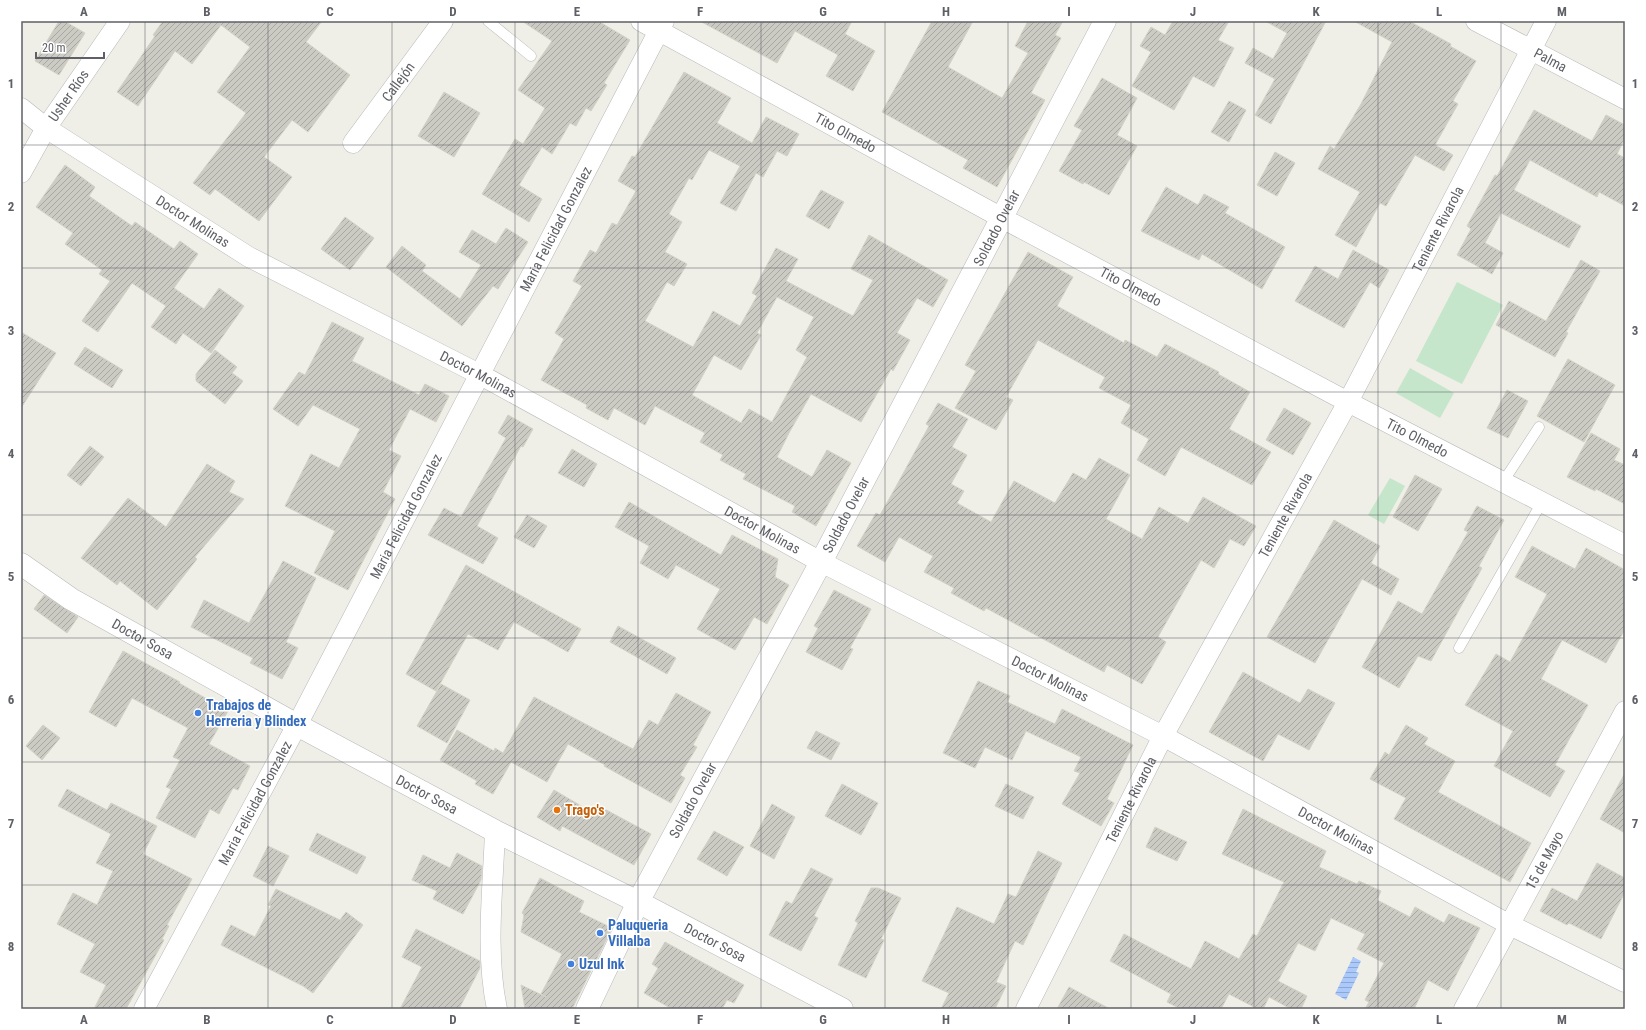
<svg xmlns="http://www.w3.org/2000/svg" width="1646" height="1030" viewBox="0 0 1646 1030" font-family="'Roboto Condensed',sans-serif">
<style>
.green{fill:#c5e6cb}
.water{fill:url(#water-rules)}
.building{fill:url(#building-hatch);stroke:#d4d2c5;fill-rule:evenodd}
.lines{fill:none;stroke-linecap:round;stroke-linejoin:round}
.service-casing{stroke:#b7b8bc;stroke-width:11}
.minor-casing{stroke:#b7b8bc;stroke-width:21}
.tertiary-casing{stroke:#b7b8bc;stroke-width:23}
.secondary-casing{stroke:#b8b9bf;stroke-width:23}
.service{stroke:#fff;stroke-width:10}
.minor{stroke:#fff;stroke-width:20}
.tertiary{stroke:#fff;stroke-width:22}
.secondary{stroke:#fff;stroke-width:22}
.grid{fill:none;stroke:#5e6066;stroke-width:1;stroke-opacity:0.55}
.shop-dot{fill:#3f7fe0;stroke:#fff;stroke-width:1.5}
.food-dot{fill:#e8710a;stroke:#fff;stroke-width:1.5}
.labels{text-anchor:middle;stroke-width:3;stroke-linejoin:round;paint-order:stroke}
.street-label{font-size:14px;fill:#5e6066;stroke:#fff}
.shop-label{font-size:14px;font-weight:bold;fill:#366cbe;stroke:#fff;text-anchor:start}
.food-label{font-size:14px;font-weight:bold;fill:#c56008;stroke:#fff;text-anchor:start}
.neatline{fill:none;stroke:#5e6066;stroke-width:1.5}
.grid-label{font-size:13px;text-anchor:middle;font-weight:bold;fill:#5e6066}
</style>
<defs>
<pattern id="water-rules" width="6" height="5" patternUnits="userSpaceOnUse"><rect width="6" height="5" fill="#abcafb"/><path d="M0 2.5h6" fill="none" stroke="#8ea7cf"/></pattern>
<pattern id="building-hatch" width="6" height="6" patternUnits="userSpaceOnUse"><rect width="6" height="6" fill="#cbcac3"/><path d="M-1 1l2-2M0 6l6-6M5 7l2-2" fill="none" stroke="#a8a7a2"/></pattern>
</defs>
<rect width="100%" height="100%" fill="#efefe7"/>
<g class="green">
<polygon points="1457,282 1503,305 1462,384 1416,361"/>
<polygon points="1410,368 1454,393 1440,418 1396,393"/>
<polygon points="1390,478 1405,486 1384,524 1368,515"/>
</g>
<polygon class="water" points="1353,957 1361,961 1356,972 1359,973 1346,1000 1335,994"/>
<g class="building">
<polygon points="59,21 64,21 85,33 59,75 35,61"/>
<polygon points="163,21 322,21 306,42 350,75 308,132 292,120 264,157 292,177 259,221 215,189 210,195 193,183 246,113 217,92 250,47 221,25 192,64 175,51 138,106 117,92 155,36 153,35"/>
<polygon points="522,21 598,21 630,40 604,83 607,85 591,111 586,108 576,126 570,123 552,154 542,147 519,185 542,199 529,222 482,194 515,139 523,144 545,108 518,90 552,41"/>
<polygon points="700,21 852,21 845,34 875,51 853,91 826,76 838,55 795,31 777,63"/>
<polygon points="932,21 973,21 948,67 1002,98 1028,53 1015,46 1028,21 1063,21 1055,35 1061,38 1031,93 1045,100 997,187 963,168 968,160 882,112"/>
<polygon points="1173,21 1229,21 1218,40 1234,48 1214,87 1193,76 1174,110 1132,86 1151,52 1140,46 1151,27 1165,35"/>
<polygon points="1265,21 1326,21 1271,124 1255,115 1275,79 1245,63 1253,48 1273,59 1287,33"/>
<polygon points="1354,21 1409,21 1451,44 1450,46 1476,61 1453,101 1458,104 1435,145 1453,155 1444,171 1415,155 1386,206 1380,203 1356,247 1335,235 1360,192 1318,169 1330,146 1334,149 1361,104 1392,42"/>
<path d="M684 72 731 98 717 123 752 143 766 117 799 134 787 156 777 151 763 177 756 173 736 211 720 203 740 166 709 150 692 180 689 178 669 214 682 222 665 252 687 264 674 286 667 282 645 321 693 347 713 311 740 326 757 296 752 293 776 248 798 259 786 281 853 316 873 280 851 269 869 235 948 280 933 307 917 298 897 333 910 340 893 371 891 369 861 422 811 394 789 433 777 457 812 477 827 450 851 463 816 526 792 512 795 506 743 479 746 474 720 460 723 455 700 442 705 433 655 406 645 425 614 408 608 420 586 408 587 405 541 380 564 339 555 333 582 286 573 281 590 250 596 253 612 223 617 225 636 191 618 181 632 156 635 157ZM777 297 814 317 796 350 807 357 772 422 749 409 741 423 692 395 714 355 741 370 761 335 757 333Z"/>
<polygon points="1102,78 1137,98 1117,135 1137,146 1109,195 1084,182 1083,184 1059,171 1082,130 1074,126"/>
<polygon points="444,92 480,113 454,157 418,136"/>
<polygon points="1229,101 1246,110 1229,142 1211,132"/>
<polygon points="1534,110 1592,141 1606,115 1625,125 1625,138 1617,154 1625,158 1625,206 1599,192 1597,197 1530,160 1514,190 1581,226 1569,248 1501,213 1485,243 1503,253 1492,274 1457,255 1471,229 1467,226 1495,175 1497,176"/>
<polygon points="1275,152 1295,163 1277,196 1257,185"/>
<polygon points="65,165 95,187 89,196 132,226 135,222 174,249 180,241 198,254 174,288 204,309 219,288 244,306 211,353 183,333 176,344 151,327 166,306 132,283 98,332 82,321 110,281 99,274 102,270 65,244 73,233 36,207"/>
<polygon points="1166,187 1198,205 1204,194 1229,207 1225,213 1285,247 1262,289 1202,254 1199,260 1141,231"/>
<polygon points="821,190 844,202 829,229 806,216"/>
<polygon points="345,217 374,238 350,270 321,249"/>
<polygon points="506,228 528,242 498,289 493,286 462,326 386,267 402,246 426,265 422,271 460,299 481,265 459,252 472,230 496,244"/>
<polygon points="1353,250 1389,270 1379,288 1370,282 1344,328 1295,301 1315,266 1338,279"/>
<polygon points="1028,252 1073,277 1057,306 1124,343 1125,340 1157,357 1165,344 1219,372 1218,374 1250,392 1229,429 1271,452 1252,485 1181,447 1165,476 1137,460 1149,439 1121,423 1131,405 1099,388 1105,377 1038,340 1006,397 1013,400 996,430 955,408 976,371 965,365"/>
<polygon points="1581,260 1600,271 1566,332 1568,333 1555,357 1496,325 1509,301 1546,321"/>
<polygon points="332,322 364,338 352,361 419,395 425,384 449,396 436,422 410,409 389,450 401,456 383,492 395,499 348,590 314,573 335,531 285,506 311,454 339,468 360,429 313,405 298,426 273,409 299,372 305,375"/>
<polygon points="21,332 56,353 21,408"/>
<polygon points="85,347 123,370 112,388 74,364"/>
<polygon points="215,350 237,367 232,373 243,381 225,404 196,381 196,374"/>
<polygon points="1568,359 1615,385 1584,442 1537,416"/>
<polygon points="1507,390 1528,401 1508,438 1487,428"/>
<polygon points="938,403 968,419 952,447 967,455 951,484 964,491 957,503 991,522 1014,481 1055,503 1073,473 1086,480 1099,458 1130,475 1106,519 1142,539 1159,507 1188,523 1203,497 1256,526 1244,546 1230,539 1214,568 1201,560 1158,637 1166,642 1142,684 1107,665 1104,672 986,608 984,611 951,593 954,588 924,572 933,556 899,537 885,562 857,546 876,513 880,515 893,492 929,426 926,424"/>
<polygon points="1284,408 1311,423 1293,455 1266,440"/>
<polygon points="508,415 533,429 523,447 521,446 477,526 498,538 483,564 428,535 444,508 461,517 506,438 498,433"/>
<polygon points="1591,433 1620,449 1614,460 1625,465 1625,504 1596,489 1595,491 1567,477"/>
<polygon points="90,446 104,457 81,486 67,475"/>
<polygon points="572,449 597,464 584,487 558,473"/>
<polygon points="207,464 235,481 229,492 244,499 195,557 197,559 157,610 120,581 117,585 81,558 128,498 166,527"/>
<polygon points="1415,475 1442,489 1418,531 1393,517"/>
<polygon points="629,502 721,555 732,535 778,559 775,577 789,585 767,624 754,617 735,650 697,629 720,589 676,565 668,579 640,563 649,546 615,527"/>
<polygon points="1477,506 1504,520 1479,566 1482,568 1431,661 1418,656 1399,688 1362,667 1398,601 1422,614 1468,532 1464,530"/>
<polygon points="527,515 547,526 534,548 514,537"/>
<polygon points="1334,520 1380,546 1371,563 1399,579 1391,595 1362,579 1315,663 1267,637"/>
<polygon points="1532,546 1575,569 1586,548 1625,570 1625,629 1606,663 1562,640 1541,679 1588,705 1555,765 1565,771 1550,797 1494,766 1513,731 1465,705 1496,654 1510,662 1547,594 1515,577"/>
<polygon points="283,561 316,578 286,642 298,648 282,679 250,663 253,658 191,627 204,600 249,623"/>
<polygon points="466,565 581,629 568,652 514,622 498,650 468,634 436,691 406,674"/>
<polygon points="834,590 871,609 850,648 853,649 842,670 806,652 818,628 814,626"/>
<polygon points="44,595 78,617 67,633 34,609"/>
<polygon points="618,626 676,658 667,674 610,642"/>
<polygon points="123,651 180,682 179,683 228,711 209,744 250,766 238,790 233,788 219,814 210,809 195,838 156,818 171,789 166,787 180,760 173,757 188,728 132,698 116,727 89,712"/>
<polygon points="1243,672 1300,703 1308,689 1335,703 1309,750 1278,734 1263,761 1209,732"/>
<polygon points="978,681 1010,696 1007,702 1055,724 1062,709 1133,745 1107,799 1114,803 1101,826 1062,804 1080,773 1074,771 1081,757 1026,731 1012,760 985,747 975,768 943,753"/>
<polygon points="441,684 470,700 447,743 417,726"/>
<polygon points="676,693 711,712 693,745 697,747 680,775 685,778 671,803 604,766 605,765 568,744 547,782 511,762 493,794 475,784 477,781 440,760 457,730 494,751 495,748 503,753 534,697 633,749 649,720 658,725"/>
<polygon points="43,725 60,738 42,760 26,746"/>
<polygon points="1406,725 1428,738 1424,744 1455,761 1438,792 1531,843 1510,882 1394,819 1406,798 1370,779 1385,752 1389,755"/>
<polygon points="816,731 840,743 831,760 807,748"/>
<polygon points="1625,773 1625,833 1600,819"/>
<polygon points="842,784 878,803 861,835 825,816"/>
<polygon points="1006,784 1034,797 1023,819 995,806"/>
<polygon points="67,789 107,810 111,803 157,826 143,854 192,879 167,925 169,926 162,939 164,940 126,1009 94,1009 106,985 80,972 95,944 57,924 73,893 97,905 113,871 96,863 111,834 58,806"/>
<polygon points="554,790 593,813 597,805 651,834 634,865 562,826 560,831 537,817"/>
<polygon points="772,804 795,817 774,859 750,846"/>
<polygon points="1243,809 1326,851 1319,867 1357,884 1359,881 1381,891 1377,900 1410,917 1415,907 1444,923 1449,914 1480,928 1448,991 1428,980 1414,1009 1365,1009 1369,1002 1365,1000 1384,963 1357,949 1365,934 1331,918 1315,951 1298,943 1278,981 1307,996 1301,1009 1291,1009 1269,997 1263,1009 1258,1009 1229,994 1221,1009 1181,1009 1167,1002 1171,994 1110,961 1124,934 1191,969 1205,941 1239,959 1253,934 1257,936 1284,882 1222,854"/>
<polygon points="1155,827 1187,842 1177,861 1146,847"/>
<polygon points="714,831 744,847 727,876 697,859"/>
<polygon points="317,833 366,857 357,874 309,850"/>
<polygon points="268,846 289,856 273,886 253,876"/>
<polygon points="1038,851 1062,863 1023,945 1015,941 996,982 1006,986 995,1009 941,1009 949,993 922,981 957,907 994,924 1008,894 1016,897"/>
<polygon points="457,853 482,866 481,880 463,914 433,899 437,891 412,880 423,855 450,868"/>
<polygon points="1597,863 1625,878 1625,892 1601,939 1569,923 1567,925 1540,911 1552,888 1577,901"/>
<polygon points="811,868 833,879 814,916 818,918 801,951 769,935 786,901 792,904"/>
<polygon points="540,878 584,901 579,912 612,928 572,1009 525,1009 521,985 546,997 541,994 562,954 521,932 524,915 522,913"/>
<polygon points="871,888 878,888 901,898 881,939 884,940 866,978 838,965 858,923 855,921"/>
<polygon points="276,889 340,920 346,912 363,925 313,993 303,986 221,945 231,925 255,937 271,906 268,905"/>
<polygon points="416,929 480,961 480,968 459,1009 400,1009 422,967 402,957"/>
<polygon points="665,942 744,985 734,1003 727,1000 722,1009 672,1009 644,993 658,968 652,964"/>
<polygon points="1069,987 1110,1009 1057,1009"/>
</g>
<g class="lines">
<g class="service-casing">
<g id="service">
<polyline points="488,21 531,56"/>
<polyline points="1503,482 1539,427"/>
<polyline points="1459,648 1542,502"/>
</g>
</g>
<g class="minor-casing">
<g id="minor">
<path id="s1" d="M641 21 1002 218 1348 402 1625 545"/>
<path id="s2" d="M1476 21 1625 99"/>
<path id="s3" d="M21 108 46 128 249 257 479 374 821 562 1163 736 1510 925 1625 982"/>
<path id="s4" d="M353 143 443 21"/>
<path id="s5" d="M21 173 46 128 120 21"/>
<path d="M495 831C493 888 485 953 497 1009"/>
<path id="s6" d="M144 1009 297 725 664 21"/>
<path id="s7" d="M1026 1009 1163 736 1348 402 1546 21"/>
<path id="s8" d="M1464 1009 1625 711"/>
</g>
</g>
<g class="tertiary-casing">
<g id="tertiary">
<path id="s9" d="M21 564 71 599 297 725 495 831 638 902 842 1009"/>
</g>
</g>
<g class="secondary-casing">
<g id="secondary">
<path id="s10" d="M587 1009 638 902 821 562 1105 21"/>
</g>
</g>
<use href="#service" class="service"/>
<use href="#minor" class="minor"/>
<use href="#tertiary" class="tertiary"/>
<use href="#secondary" class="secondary"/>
</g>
<path class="grid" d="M145 21V1009M268 21V1009M392 21V1009M515 21V1009M638 21V1009M761 21V1009M885 21V1009M1008 21V1009M1131 21V1009M1254 21V1009M1378 21V1009M1501 21V1009M21 145H1625M21 268H1625M21 392H1625M21 515H1625M21 638H1625M21 762H1625M21 885H1625"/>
<g class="shop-dot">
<circle cx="198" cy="713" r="4"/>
<circle cx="600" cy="933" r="4"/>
<circle cx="571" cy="964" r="4"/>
</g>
<circle class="food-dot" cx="557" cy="810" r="4"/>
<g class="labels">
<g class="street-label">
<text dy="5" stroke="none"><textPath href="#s2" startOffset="84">Palma</textPath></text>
<text dy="5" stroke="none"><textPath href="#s4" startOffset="76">Callejón</textPath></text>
<text dy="5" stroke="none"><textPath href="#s5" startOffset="91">Usher Ríos</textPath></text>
<text dy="5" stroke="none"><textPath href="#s1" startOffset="233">Tito Olmedo</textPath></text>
<text dy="5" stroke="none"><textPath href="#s3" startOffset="206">Doctor Molinas</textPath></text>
<text dy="5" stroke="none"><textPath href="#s10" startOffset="882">Soldado Ovelar</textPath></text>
<text dy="5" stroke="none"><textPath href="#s6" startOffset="882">Maria Felicidad Gonzalez</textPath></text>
<text dy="5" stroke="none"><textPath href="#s7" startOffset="882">Teniente Rivarola</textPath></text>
<text dy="5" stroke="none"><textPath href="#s1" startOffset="557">Tito Olmedo</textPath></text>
<text dy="5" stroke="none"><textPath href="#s3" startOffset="530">Doctor Molinas</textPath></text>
<text dy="5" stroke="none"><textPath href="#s1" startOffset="881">Tito Olmedo</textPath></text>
<text dy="5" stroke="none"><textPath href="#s10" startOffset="558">Soldado Ovelar</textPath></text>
<text dy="5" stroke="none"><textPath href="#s7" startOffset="558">Teniente Rivarola</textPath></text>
<text dy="5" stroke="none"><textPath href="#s6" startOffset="558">Maria Felicidad Gonzalez</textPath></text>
<text dy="5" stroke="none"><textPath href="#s3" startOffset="854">Doctor Molinas</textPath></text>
<text dy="5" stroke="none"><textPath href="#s9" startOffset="143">Doctor Sosa</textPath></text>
<text dy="5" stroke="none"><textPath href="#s3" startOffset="1178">Doctor Molinas</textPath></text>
<text dy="5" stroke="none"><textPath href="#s9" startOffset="467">Doctor Sosa</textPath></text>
<text dy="5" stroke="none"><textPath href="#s7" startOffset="234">Teniente Rivarola</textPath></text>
<text dy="5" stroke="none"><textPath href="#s10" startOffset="234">Soldado Ovelar</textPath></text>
<text dy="5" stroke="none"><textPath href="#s6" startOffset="234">Maria Felicidad Gonzalez</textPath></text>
<text dy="5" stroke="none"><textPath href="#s3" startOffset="1502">Doctor Molinas</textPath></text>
<text dy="5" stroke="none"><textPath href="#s8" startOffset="169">15 de Mayo</textPath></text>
<text dy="5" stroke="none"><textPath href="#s9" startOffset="791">Doctor Sosa</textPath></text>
</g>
<g class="shop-label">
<text x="206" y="710">Trabajos de<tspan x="206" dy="16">Herreria y Blindex</tspan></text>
<text x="608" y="930">Paluqueria<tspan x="608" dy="16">Villalba</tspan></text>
<text x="579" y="969">Uzul Ink</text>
</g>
<g class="food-label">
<text x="565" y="815">Trago's</text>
</g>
</g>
<rect width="1646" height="1030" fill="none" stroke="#ffffff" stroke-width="44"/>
<path d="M36 52v6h68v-6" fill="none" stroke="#5e6066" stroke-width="2"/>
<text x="42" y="52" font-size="12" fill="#5e6066" stroke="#ffffff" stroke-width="3" paint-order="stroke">20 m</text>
<rect x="22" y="22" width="1602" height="986" class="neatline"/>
<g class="grid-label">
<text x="84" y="16">A</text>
<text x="207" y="16">B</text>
<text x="330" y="16">C</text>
<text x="453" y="16">D</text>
<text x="577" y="16">E</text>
<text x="700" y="16">F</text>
<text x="823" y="16">G</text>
<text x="946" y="16">H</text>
<text x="1069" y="16">I</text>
<text x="1193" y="16">J</text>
<text x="1316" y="16">K</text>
<text x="1439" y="16">L</text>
<text x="1562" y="16">M</text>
<text x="11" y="88">1</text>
<text x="1635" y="88">1</text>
<text x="11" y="211">2</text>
<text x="1635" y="211">2</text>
<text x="11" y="335">3</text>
<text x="1635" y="335">3</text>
<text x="11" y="458">4</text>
<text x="1635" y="458">4</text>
<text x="11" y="581">5</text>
<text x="1635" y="581">5</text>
<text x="11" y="704">6</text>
<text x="1635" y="704">6</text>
<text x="11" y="828">7</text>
<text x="1635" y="828">7</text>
<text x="11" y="951">8</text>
<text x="1635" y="951">8</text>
<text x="84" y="1024">A</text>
<text x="207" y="1024">B</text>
<text x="330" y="1024">C</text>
<text x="453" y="1024">D</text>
<text x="577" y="1024">E</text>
<text x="700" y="1024">F</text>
<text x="823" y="1024">G</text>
<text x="946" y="1024">H</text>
<text x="1069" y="1024">I</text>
<text x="1193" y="1024">J</text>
<text x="1316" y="1024">K</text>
<text x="1439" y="1024">L</text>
<text x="1562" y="1024">M</text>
</g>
</svg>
